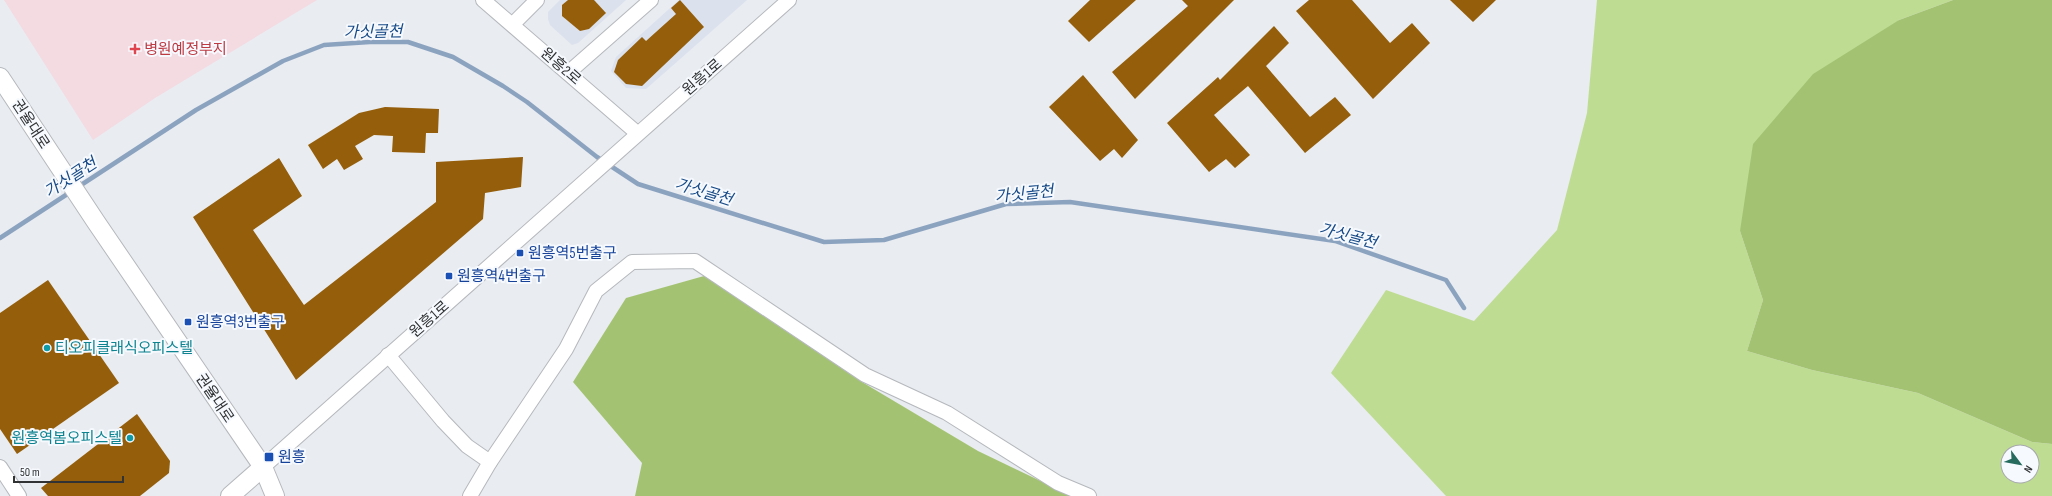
<svg xmlns="http://www.w3.org/2000/svg" width="2052" height="496" viewBox="0 0 2052 496" font-family="'Sofia Sans Condensed','Noto Sans KR',sans-serif">
<style>
.built{fill:#dbe1ed}
.medical{fill:#f4dae1}
.green{fill:#bfdc93;fill-rule:evenodd}
.forest{fill:#a4c372}
.lines{fill:none;stroke-linecap:round;stroke-linejoin:round}
.stream{stroke:#8ca3c0;stroke-width:4.5}
.building{fill:#955e0b}
.minor-casing{stroke:#b5b8bc;stroke-width:16}
.major-casing{stroke:#b5b8bc;stroke-width:20}
.minor{stroke:#fff;stroke-width:14}
.major{stroke:#fff;stroke-width:18}
.health-dot{fill:#e0444e;stroke:#f6f9fe;stroke-width:1.5}
.transit-dot{fill:#1a4fb4;stroke:#f6f9fe;stroke-width:1.5}
.culture-dot{fill:#0f9aa8;stroke:#f6f9fe;stroke-width:1.5}
.labels{text-anchor:middle;stroke-width:4;stroke-linejoin:round;paint-order:stroke}
.health-label{font-size:15px;fill:#be3a42;stroke:#f6f9fe;text-anchor:start}
.street-label{font-size:15px;fill:#303233;stroke:#f6f9fe}
.transit-label{font-size:15px;fill:#164399;stroke:#f6f9fe;text-anchor:start}
.culture-label{font-size:15px;fill:#0d838f;stroke:#f6f9fe;text-anchor:start}
.water-label{font-size:16px;font-style:italic;fill:#174a86;stroke:#f6f9fe}
</style>
<rect width="100%" height="100%" fill="#e9ecf1"/>
<g class="built">
<polygon points="560,0 626,0 578,43 572,45 550,25 548,19 548,12"/>
<polygon points="679,0 747,0 646,89 626,88 611,71 616,57"/>
</g>
<polygon class="medical" points="4,0 317,0 155,98 93,140"/>
<path class="green" d="M1597 0H1953L1899 20 1740 231 1763 300 1747 351 1812 370 1918 393 2032 442 2052 444V496H1446L1331 373 1386 290 1474 321 1557 230 1587 113ZM2008 452H2032V476H2008Z"/>
<g class="forest">
<polygon points="1953,0 2052,0 2052,444 2032,442 1918,393 1812,370 1747,351 1763,300 1740,231 1753,144 1813,74 1899,20"/>
<polygon points="704,276 862,382 978,451 1072,496 635,496 642,463 573,382 626,298"/>
</g>
<g class="lines">
<g class="stream">
<polyline points="78,187 196,110 283,61 324,45 370,42 408,42 453,57 503,86 527,102 597,157 638,184 824,242 884,240 1006,204 1070,202 1335,241 1446,280 1464,308"/>
<polyline points="0,238 72,191"/>
</g>
</g>
<g class="building">
<polygon points="568,0 594,0 606,13 589,29 580,31 562,16 562,5"/>
<polygon points="680,0 704,27 642,86 626,84 614,72 618,60 642,37 646,41 676,14 671,8"/>
<polygon points="1090,0 1136,0 1089,42 1068,21"/>
<polygon points="1182,0 1234,0 1135,99 1112,72 1188,6"/>
<polygon points="1309,0 1352,0 1390,43 1412,23 1430,43 1373,99 1296,11"/>
<polygon points="1450,0 1496,0 1473,22"/>
<polygon points="1274,26 1289,43 1266,66 1310,117 1335,97 1351,115 1305,153 1248,86 1214,115 1250,155 1235,168 1226,159 1209,172 1167,123 1218,77 1220,80"/>
<polygon points="1083,75 1138,140 1122,158 1114,149 1100,161 1049,107"/>
<polygon points="385,107 439,109 438,133 426,133 425,153 392,152 393,136 374,135 355,146 363,159 344,170 337,159 323,169 308,145 359,113"/>
<polygon points="523,157 521,187 485,193 483,219 296,380 193,217 279,158 302,196 253,230 304,305 436,202 436,162"/>
<polygon points="48,280 119,383 17,454 0,429 0,313"/>
<polygon points="137,414 170,461 169,473 140,496 48,496 41,488"/>
</g>
<g class="lines">
<g class="minor-casing">
<g id="minor">
<polyline points="483,0 637,133"/>
<polyline points="513,24 537,0"/>
<polyline points="568,73 651,0"/>
<polyline points="388,355 443,421 467,446 490,462"/>
<polyline points="0,467 19,496"/>
<polyline points="263,467 789,0"/>
<polyline points="470,496 490,462 566,349 596,291 632,262 695,261 865,375 947,413 1058,483 1089,496"/>
</g>
</g>
<g class="major-casing">
<g id="major">
<polyline points="0,77 96,222 263,467 275,496"/>
<polyline points="230,496 263,467"/>
</g>
</g>
<use href="#minor" class="minor"/>
<use href="#major" class="major"/>
</g>
<path class="health-dot" d="M133 43h4v4h4v4h-4v4h-4v-4h-4v-4h4z"/>
<g class="transit-dot">
<rect x="516" y="249" width="8" height="8" rx="2"/>
<rect x="445" y="272" width="8" height="8" rx="2"/>
<rect x="184" y="318" width="8" height="8" rx="2"/>
<rect x="264" y="452" width="10" height="10" rx="2"/>
</g>
<g class="culture-dot">
<circle cx="47" cy="348" r="4"/>
<circle cx="130" cy="438" r="4"/>
</g>
<g class="labels">
<g class="health-label">
<text x="144" y="54">병원예정부지</text>
</g>
<g class="street-label">
<text transform="translate(561 66) rotate(41)" y="5">원흥2로</text>
<text transform="translate(702 77) rotate(-41)" y="5">원흥1로</text>
<text transform="translate(31 124) rotate(57)" y="5">권율대로</text>
<text transform="translate(429 319) rotate(-41)" y="5">원흥1로</text>
<text transform="translate(215 398) rotate(56)" y="5">권율대로</text>
</g>
<g class="transit-label">
<text x="528" y="258">원흥역5번출구</text>
<text x="457" y="281">원흥역4번출구</text>
<text x="196" y="327">원흥역3번출구</text>
<text x="278" y="462">원흥</text>
</g>
<g class="culture-label">
<text x="55" y="353">티오피클래식오피스텔</text>
<text x="122" y="443" text-anchor="end">원흥역봄오피스텔</text>
</g>
<g class="water-label">
<text transform="translate(373 31) rotate(-1)" y="6">가싯골천</text>
<text transform="translate(70 177) rotate(-33)" y="6">가싯골천</text>
<text transform="translate(704 191) rotate(17)" y="6">가싯골천</text>
<text transform="translate(1024 193) rotate(-6)" y="6">가싯골천</text>
<text transform="translate(1348 235) rotate(15)" y="6">가싯골천</text>
</g>
</g>
<g transform="translate(2020 464) rotate(122)"><circle r="19" fill="#f6f9fe" stroke="#a7a9ad"/>
<path d="M0-3L7 15L0 10L-7 15Z" fill="#266b5e"/>
<text y="-6" font-size="11" font-weight="bold" text-anchor="middle" fill="#303233">N</text>
</g>
<path d="M14 476v6h109v-6" fill="none" stroke="#303233" stroke-width="2"/>
<text x="20" y="476" font-size="12" fill="#303233" stroke="#f6f9fe" stroke-width="3" paint-order="stroke">50 m</text>
</svg>
